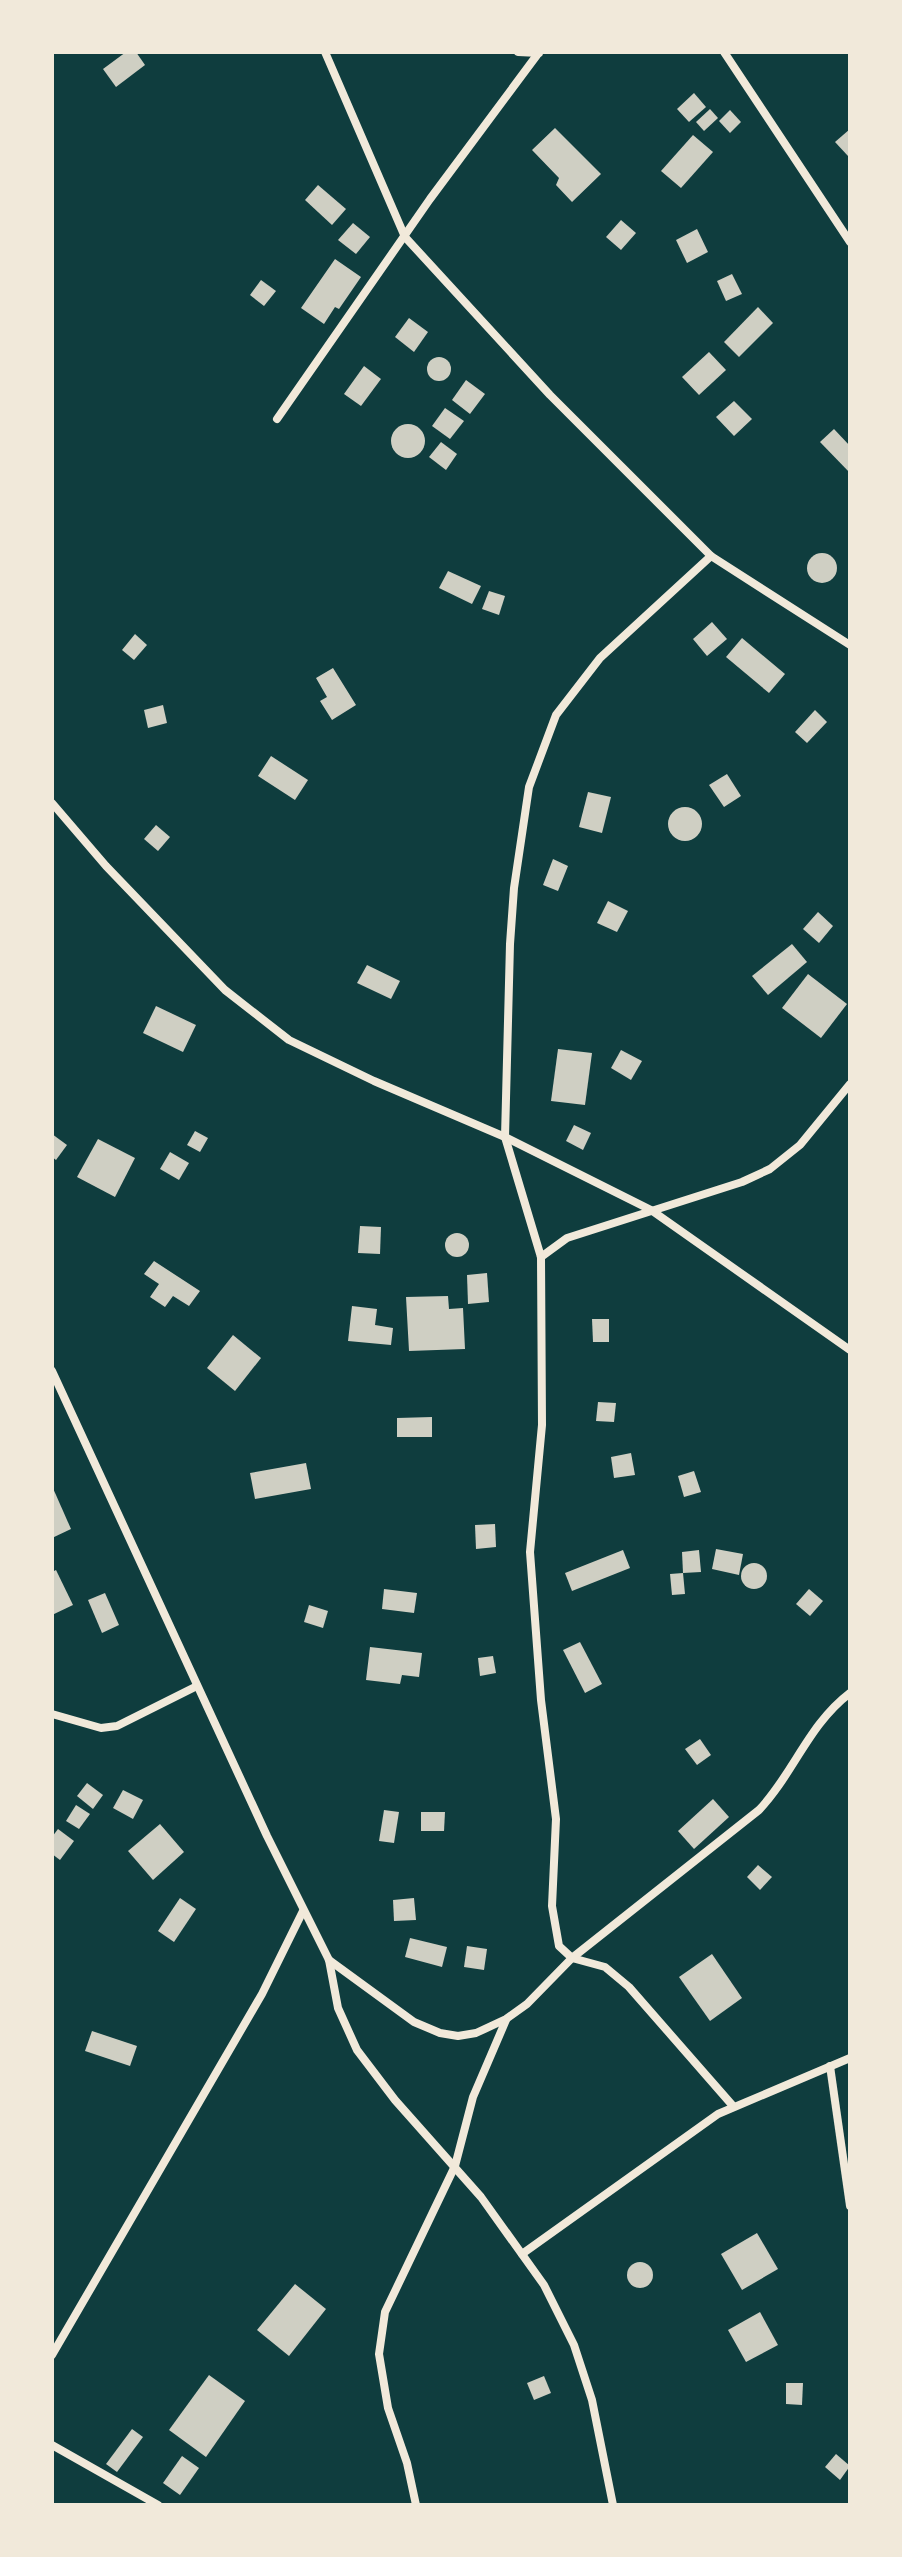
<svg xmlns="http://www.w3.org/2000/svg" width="902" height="2557" viewBox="0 0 902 2557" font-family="Lato,sans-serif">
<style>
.building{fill:#cfcfc3}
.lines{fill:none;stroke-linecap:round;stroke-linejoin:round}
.minor{stroke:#f1e9da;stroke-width:8}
</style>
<rect width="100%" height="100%" fill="#0f3d3e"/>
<g class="building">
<polygon points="126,52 136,52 145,65 116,87 103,69"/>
<polygon points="694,93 706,107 689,122 677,109"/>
<polygon points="710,109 718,118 704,131 696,122"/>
<polygon points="730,110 741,122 730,133 719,121"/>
<polygon points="555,128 601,174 572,202 556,185 559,178 532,150"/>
<polygon points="850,129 850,154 848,156 835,142"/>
<polygon points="693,135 713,152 681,188 661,171"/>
<polygon points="318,185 346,209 332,225 305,200"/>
<polygon points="621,220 636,233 621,250 606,237"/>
<polygon points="353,223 370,237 356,254 338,240"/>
<polygon points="697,229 708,252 687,263 676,240"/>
<polygon points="335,259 361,277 339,309 335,307 324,324 301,308"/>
<polygon points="732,274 742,294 726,301 717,281"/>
<polygon points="261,280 276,291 264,306 250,295"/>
<polygon points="758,307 773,323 739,357 724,342"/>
<polygon points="409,318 428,332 414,352 395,337"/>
<polygon points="709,352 726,370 699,395 682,377"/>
<circle cx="439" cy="369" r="12"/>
<polygon points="364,366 381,379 361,406 344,394"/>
<polygon points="466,380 485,394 470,414 452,400"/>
<polygon points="734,401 752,419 734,436 716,417"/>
<polygon points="445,408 464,421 450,439 432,426"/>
<circle cx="408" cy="441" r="17"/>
<polygon points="834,429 850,446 850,473 820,442"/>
<polygon points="441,442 457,454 446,470 429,457"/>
<circle cx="822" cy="568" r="15"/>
<polygon points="448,571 481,586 472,604 439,588"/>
<polygon points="489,591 505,596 499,615 482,609"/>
<polygon points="712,622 727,639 707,656 693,639"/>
<polygon points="135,634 147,645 134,660 122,650"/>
<polygon points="742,638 785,674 769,693 726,657"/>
<polygon points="333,668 356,705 332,720 320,701 327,697 316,678"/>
<polygon points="163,705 167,723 148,728 144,710"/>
<polygon points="815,710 827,722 807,743 795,732"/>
<polygon points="271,756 308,780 295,800 258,776"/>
<polygon points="727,774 741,796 724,807 709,785"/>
<polygon points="588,792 611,797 602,833 579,827"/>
<circle cx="685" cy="824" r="17"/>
<polygon points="156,825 170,837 158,851 144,839"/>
<polygon points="553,859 568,866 558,891 543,885"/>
<polygon points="608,901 628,911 617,932 597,923"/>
<polygon points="818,912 833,926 819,943 803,929"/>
<polygon points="792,944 807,962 768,995 752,976"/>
<polygon points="367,965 400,981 391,999 357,983"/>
<polygon points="808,974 847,1004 821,1038 782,1008"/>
<polygon points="156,1006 196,1025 183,1052 143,1033"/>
<polygon points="558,1049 592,1053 585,1105 551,1101"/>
<polygon points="621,1050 642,1061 631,1080 611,1068"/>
<polygon points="574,1125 591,1133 583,1150 566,1141"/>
<polygon points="195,1131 208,1138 200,1152 187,1145"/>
<polygon points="52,1134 67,1145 56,1160 52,1157"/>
<polygon points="98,1139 135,1158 115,1197 77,1177"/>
<polygon points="170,1152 189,1163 179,1180 160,1169"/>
<polygon points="360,1226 381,1227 380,1254 358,1253"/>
<circle cx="457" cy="1245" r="12"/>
<polygon points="154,1261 200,1291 189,1306 173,1296 165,1307 150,1297 159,1284 144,1274"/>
<polygon points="487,1273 489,1302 468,1304 467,1275"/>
<polygon points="448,1296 449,1309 463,1308 465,1349 409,1351 406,1297"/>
<polygon points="352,1306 377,1309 375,1325 393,1328 391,1345 348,1341"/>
<polygon points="592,1319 609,1319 609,1342 593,1342"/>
<polygon points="233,1335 261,1358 235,1391 207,1368"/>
<polygon points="598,1402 616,1403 614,1422 596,1421"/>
<polygon points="432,1417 432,1437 397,1437 397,1418"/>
<polygon points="631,1453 635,1475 614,1478 611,1457"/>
<polygon points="306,1463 311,1489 255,1499 250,1473"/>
<polygon points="694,1471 701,1492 684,1497 678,1476"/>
<polygon points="52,1486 71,1529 52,1538"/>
<polygon points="495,1524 496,1547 476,1549 475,1525"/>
<polygon points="716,1549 743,1554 739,1575 712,1569"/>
<polygon points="623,1550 630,1568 572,1591 565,1573"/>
<polygon points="699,1550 701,1572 683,1573 682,1552"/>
<circle cx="754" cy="1576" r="13"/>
<polygon points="56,1570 73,1605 52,1615 52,1572"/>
<polygon points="683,1573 685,1594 672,1595 670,1574"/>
<polygon points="384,1589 417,1593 414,1613 382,1609"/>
<polygon points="809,1589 823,1601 810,1616 796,1604"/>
<polygon points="105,1593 119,1625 102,1633 88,1600"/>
<polygon points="309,1605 328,1611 323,1628 304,1622"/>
<polygon points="580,1642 602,1684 585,1693 563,1650"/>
<polygon points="370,1647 422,1653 419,1677 402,1675 400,1684 366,1680"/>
<polygon points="493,1656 496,1673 480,1676 478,1658"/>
<polygon points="700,1739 711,1755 697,1765 685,1749"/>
<polygon points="87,1783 103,1795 93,1809 77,1796"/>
<polygon points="123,1790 143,1800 133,1819 113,1808"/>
<polygon points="713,1799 729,1817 694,1849 678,1831"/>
<polygon points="76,1805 90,1814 79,1829 66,1821"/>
<polygon points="384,1810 399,1812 394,1843 379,1841"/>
<polygon points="421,1812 445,1812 444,1831 421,1831"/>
<polygon points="160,1824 184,1852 153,1880 128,1851"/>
<polygon points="58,1829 74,1841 60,1860 52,1854 52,1837"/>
<polygon points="758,1865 772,1877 760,1890 747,1877"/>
<polygon points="180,1898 196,1909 174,1942 158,1931"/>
<polygon points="414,1898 416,1920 394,1921 393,1900"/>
<polygon points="410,1938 447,1947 442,1967 405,1957"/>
<polygon points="467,1946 487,1949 484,1970 464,1967"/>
<polygon points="712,1954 742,1998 710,2021 679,1977"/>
<polygon points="92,2031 137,2046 130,2066 85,2051"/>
<polygon points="757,2233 778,2269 742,2290 721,2254"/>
<circle cx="640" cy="2275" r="13"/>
<polygon points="295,2284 326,2309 289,2356 257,2330"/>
<polygon points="760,2312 778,2345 746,2362 728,2330"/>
<polygon points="209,2375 245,2401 206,2457 169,2430"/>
<polygon points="544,2376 551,2393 534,2400 527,2383"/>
<polygon points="786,2383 803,2383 802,2405 786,2404"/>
<polygon points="132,2429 143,2437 117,2472 106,2464"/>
<polygon points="836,2454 850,2466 840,2480 825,2467"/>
<polygon points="182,2456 199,2468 180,2495 163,2483"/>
</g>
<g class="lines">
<g class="minor">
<polyline points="325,52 405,237 550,395 711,556 850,645"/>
<polyline points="518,52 539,53"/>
<polyline points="724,52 850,242"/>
<polyline points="277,419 430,199 537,55"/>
<polyline points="711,556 600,658 556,715 529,787 514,888 510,944 505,1137 541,1257 542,1425 530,1552 541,1700 556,1819 552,1906 559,1946 572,1958 605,1967 629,1987 733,2106"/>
<polyline points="52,803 106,866 225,990 289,1040 374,1081 505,1137 651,1210 850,1350"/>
<polyline points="541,1257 567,1238 742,1182 770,1169 800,1145 850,1084"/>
<polyline points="52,1371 267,1836 329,1960 338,2008 357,2050 395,2100 481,2197 544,2285 574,2345 592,2400 613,2505"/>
<polyline points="52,1714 101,1728 117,1726 197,1686"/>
<path d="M329 1960 414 2022 440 2033 458 2036 476 2033 506 2019 527 2004 572 1958 759 1810C794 1773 808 1725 850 1693"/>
<polyline points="830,2066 850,2206"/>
<polyline points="522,2254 718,2114 850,2058"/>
<polyline points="52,2355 262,1994 303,1911"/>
<polyline points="52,2445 158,2505"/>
<polyline points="416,2505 407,2463 388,2408 379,2354 385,2312 455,2166 473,2097 506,2020"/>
</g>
</g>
<rect width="902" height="2557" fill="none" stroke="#f1e9da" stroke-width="108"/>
</svg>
